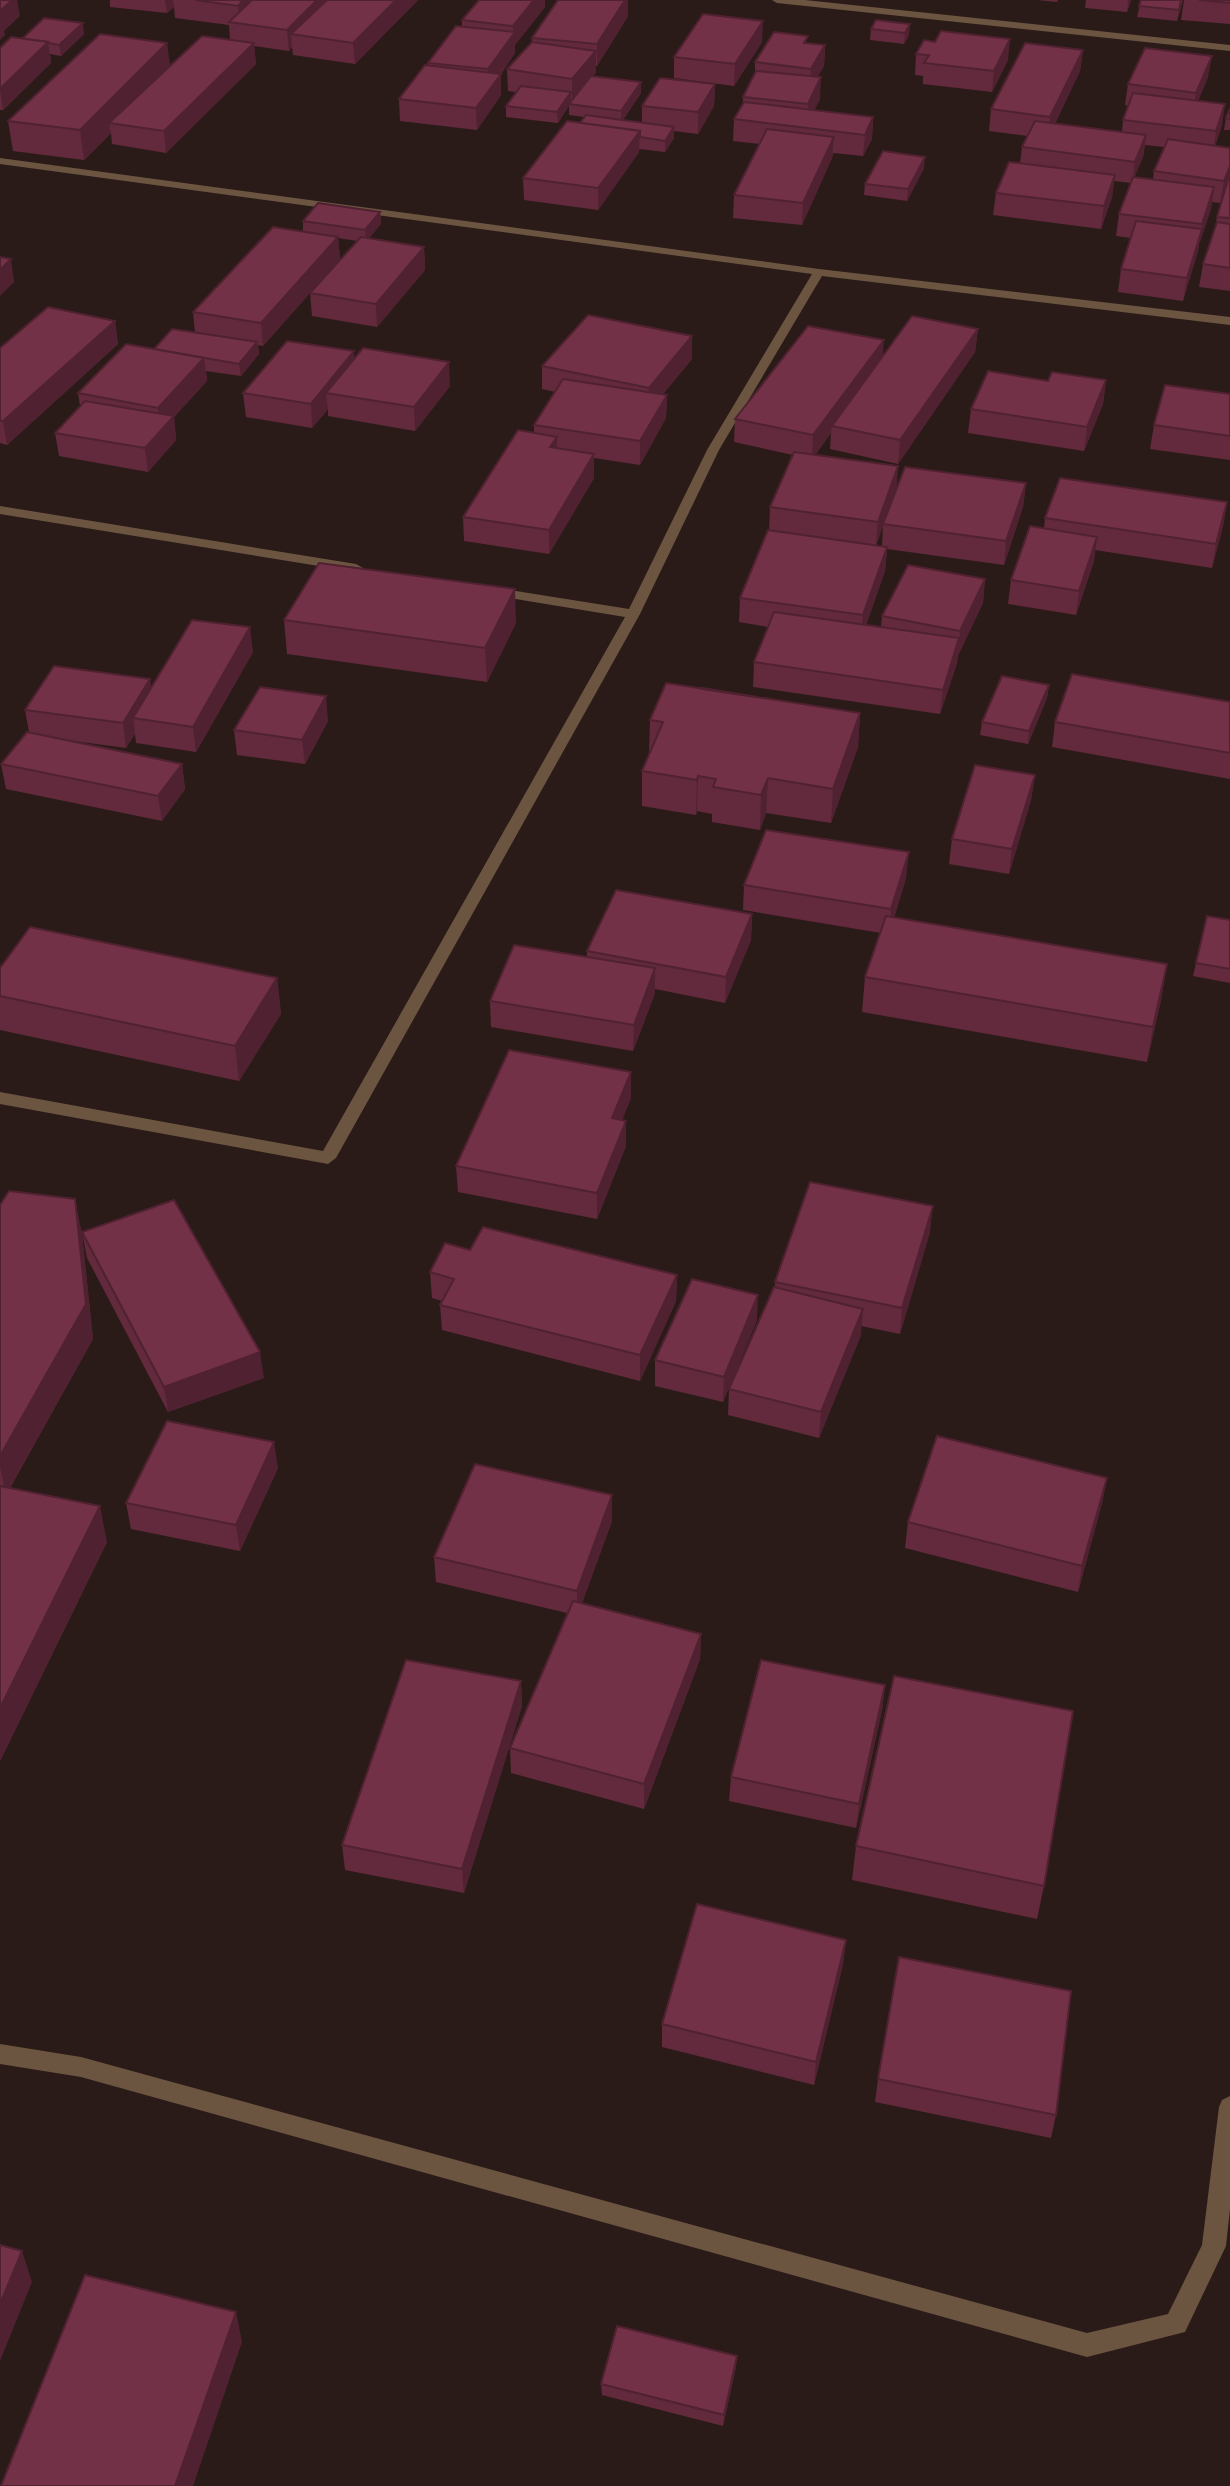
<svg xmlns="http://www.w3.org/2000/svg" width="1230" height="2486" viewBox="0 0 1230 2486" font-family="'Varela Round',sans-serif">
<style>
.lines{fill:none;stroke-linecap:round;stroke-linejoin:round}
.minor{fill:#6b5541;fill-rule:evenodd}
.wall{fill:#622a3c;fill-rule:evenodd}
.shaded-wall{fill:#502231}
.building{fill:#723146;stroke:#502231;stroke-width:2}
</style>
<rect width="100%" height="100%" fill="#2b1b18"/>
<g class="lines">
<g class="minor">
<polygon points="772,0 805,0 1230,45 1230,51 777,3"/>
<polygon points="0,158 819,269 1230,317 1230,325 822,276 719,450 640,614 336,1158 328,1164 0,1104 0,1092 323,1151 625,617 491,595 484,591 491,587 629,609 707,450 812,274 0,164"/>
<polygon points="0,506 356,564 363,568 356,572 0,514"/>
<polygon points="0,2044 81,2057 1087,2333 1168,2314 1202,2245 1219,2107 1222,2100 1230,2096 1230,2209 1226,2246 1185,2332 1087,2357 81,2077 0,2064"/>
</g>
</g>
<g class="wall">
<polygon points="110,0 418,0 355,64 293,55 292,47 289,51 254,46 256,64 166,153 112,144 111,133 84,160 13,151 8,121 170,66 230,40 229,25 175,18 174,7 167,13 110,7"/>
<polygon points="1037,0 1058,0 1057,2"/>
<polygon points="1086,0 1131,0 1127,12 1085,8"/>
<polygon points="1141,0 1183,0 1177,21 1137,17"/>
<polygon points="1184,0 1230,0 1230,24 1181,20"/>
<polygon points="545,7 515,45 515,53 501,74 501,95 477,130 400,121 399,99 428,66 428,63 462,26 462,20"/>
<polygon points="628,16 597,66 596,66 596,72 593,76 641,93 623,120 642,122 642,106 715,84 714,106 698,134 674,131 674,138 665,152 639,149 639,152 598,210 524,200 523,178 580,123 584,117 569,115 569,105 558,123 506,117 506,106 516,92 508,91 507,69 532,42 532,38"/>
<polygon points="876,20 909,35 904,44 870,40 871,29"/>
<polygon points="84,34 61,56 50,54 51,63 3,110 0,110 0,48 22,39"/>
<polygon points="762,42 734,86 674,78 674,57"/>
<polygon points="807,43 825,45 824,66 817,77 820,99 814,110 873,117 872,139 863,156 833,153 832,158 802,225 733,218 734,195 760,144 733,141 734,119 743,104 743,97 755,73 755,62"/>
<path d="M1083 50 1080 71 1055 123 1122 132 1123 120 1129 106 1125 105 1128 84 1208 77 1198 101 1222 125 1215 146 1230 148V291L1199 287 1203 264 1215 228 1217 217 1223 197 1220 203 1212 202 1211 209 1199 244 1198 251 1183 301 1118 292 1121 269 1131 238 1116 236 1119 214 1131 183 1114 181 1112 197 1101 229 993 215 996 193 1020 163 1022 147 1028 136 989 131 991 109ZM1145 145 1164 147 1154 171 1153 179 1134 177 1143 157Z"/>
<polygon points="916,54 1008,60 992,92 923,84 923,76 915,75"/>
<polygon points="1230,108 1230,130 1224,130 1226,118"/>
<polygon points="924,168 907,201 864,195 865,184"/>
<path d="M380 212 381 224 369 238 424 247 425 270 377 327 312 316 310 293 263 346 258 345 259 354 241 376 206 371 207 381 174 417 176 440 148 472 59 456 55 433 80 406 78 393 154 349 195 333 193 312 303 231V221ZM338 238 357 241 340 259Z"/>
<polygon points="115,321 118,344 7,445 0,443 0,348"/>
<path d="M978 329 975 352 898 464 830 449 831 433 815 455 898 466 896 490 1026 483 1023 507 1004 565 887 549 885 571 866 625 881 627 882 616 985 579 983 603 958 655 957 663 940 714 753 687 754 662 768 627 739 622 740 598 769 531 770 507 793 455 734 442 735 419 883 357ZM883 525 882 546 876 545Z"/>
<polygon points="354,359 450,386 415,431 328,416 328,409 312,428 246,417 243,393"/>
<polygon points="692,359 663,394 667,395 666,418 640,465 594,458 594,478 549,554 464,541 463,517 534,433 534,425 555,392 542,389 542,366"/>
<polygon points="1106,380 1103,404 1084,451 968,433 971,409 1048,381"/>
<polygon points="1230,394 1230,460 1150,449 1154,425"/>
<polygon points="1227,502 1223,526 1212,568 1095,550 1094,561 1076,615 1008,604 1011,580 1044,528 1045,518"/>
<polygon points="284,620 516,623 487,682 287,654"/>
<polygon points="253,652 196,752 136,743 135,734 126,748 59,739 182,764 185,789 162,821 6,789 1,764 29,732 25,710 152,687"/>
<polygon points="1049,685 1047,698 1028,744 980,735 982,722"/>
<polygon points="1230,702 1230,779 1052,747 1055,722"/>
<polygon points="860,713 858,747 831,823 766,813 760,830 712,822 712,814 697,811 696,815 642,806 642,771 649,754 650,720"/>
<polygon points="328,721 305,764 237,755 234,730"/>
<polygon points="1035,775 1031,800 1009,874 949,864 952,839"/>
<polygon points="906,878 894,918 1167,964 1161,1000 1147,1062 862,1012 865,977 881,933 743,910 744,885"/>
<polygon points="752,914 751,940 725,1003 655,989 655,993 633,1051 491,1027 490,1001 587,957 587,951"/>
<polygon points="1230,920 1230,983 1193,976 1196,963"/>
<polygon points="0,968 277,978 281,1014 239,1081 0,1030"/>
<polygon points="631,1098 622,1120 626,1121 626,1146 597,1219 458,1192 456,1166"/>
<polygon points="0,1205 82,1234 93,1339 10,1488 107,1542 0,1761"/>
<polygon points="82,1232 264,1378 168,1412 87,1258"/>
<polygon points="930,1232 900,1334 861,1326 861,1335 819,1438 728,1415 729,1389 775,1287 775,1282"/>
<polygon points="470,1250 677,1275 676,1301 640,1381 442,1330 440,1305 442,1301 432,1298 430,1272"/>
<polygon points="757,1320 723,1402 655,1386 655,1360"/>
<polygon points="278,1468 240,1551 131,1529 126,1503"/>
<polygon points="1107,1478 1102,1503 1078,1592 905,1548 908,1522"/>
<polygon points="612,1495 612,1521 582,1603 701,1634 700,1659 644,1809 511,1773 510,1748 567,1613 436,1582 434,1557"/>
<polygon points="521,1681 522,1706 464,1893 345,1870 342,1845"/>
<polygon points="885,1685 882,1710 856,1828 729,1801 731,1777"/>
<polygon points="856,1846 1044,1886 1037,1919 852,1880"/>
<polygon points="846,1940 843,1964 814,2085 662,2047 662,2024"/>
<polygon points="878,2079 1056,2115 1051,2138 875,2102"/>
<polygon points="736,2367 723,2426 602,2395 601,2384"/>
</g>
<g class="shaded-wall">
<polygon points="7,0 17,0 20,16 4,31 5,35 0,40 0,11"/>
<polygon points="165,0 173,0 174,7 167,13"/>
<polygon points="243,0 266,0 240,24 238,6"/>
<polygon points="317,0 338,0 291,34 292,47 289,51 287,30"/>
<polygon points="396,0 418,0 355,64 353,43"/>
<polygon points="534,0 545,0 545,7 515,45 515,53 488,91 488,69 513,35 513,26"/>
<polygon points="625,0 628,0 628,16 597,66 597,44"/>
<polygon points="1128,0 1131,0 1127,12"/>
<polygon points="1181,0 1183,0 1177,21 1179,10"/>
<polygon points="763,21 762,42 734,86 735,64"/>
<polygon points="83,23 84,34 61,56 59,45"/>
<polygon points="910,24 909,35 904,44 905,33"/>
<polygon points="1010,39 1008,60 992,92 994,71"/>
<polygon points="48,42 51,63 3,110 0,89"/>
<polygon points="167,43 171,72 109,123 111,133 84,160 80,130"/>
<polygon points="254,43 256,64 166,153 164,131"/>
<polygon points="825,45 824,66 810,90 811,69"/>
<polygon points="1083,50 1080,71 1048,139 1050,117"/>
<polygon points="596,51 596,72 572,100 572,79"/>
<polygon points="1212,56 1208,77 1192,114 1196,93"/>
<polygon points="501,74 501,95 477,130 476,108"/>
<polygon points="821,77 820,99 807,125 808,104"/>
<polygon points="641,82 641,93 621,122 621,111"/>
<polygon points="715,84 714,106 698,134 698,112"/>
<polygon points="571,92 571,103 558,123 557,112"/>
<polygon points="1225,104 1222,125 1213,153 1216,131"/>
<polygon points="873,117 872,139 863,156 865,135"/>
<polygon points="674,127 674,138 665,152 665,141"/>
<polygon points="640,131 639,152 598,210 598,188"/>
<polygon points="1146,135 1143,157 1132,184 1135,162"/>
<polygon points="834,137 832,158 802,225 803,203"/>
<polygon points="925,157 924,168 907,201 908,189"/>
<polygon points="1230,166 1230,180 1220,203 1224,181"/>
<polygon points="1115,175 1112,197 1101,229 1104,206"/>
<polygon points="1214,187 1211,209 1199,244 1198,251 1183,301 1187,278 1201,232 1202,224"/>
<polygon points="380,212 381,224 366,242 365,230"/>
<polygon points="338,237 340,259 263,346 261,323"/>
<polygon points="424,247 425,270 377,327 376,304"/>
<polygon points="11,259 14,282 0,296 0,270"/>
<polygon points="115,321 118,344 7,445 3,421"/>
<polygon points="978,329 975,352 898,464 900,440"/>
<polygon points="692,336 692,359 648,412 649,388"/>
<polygon points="884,340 882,364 832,426 831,433 812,459 813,435"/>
<polygon points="257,342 259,354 241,376 239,364"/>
<polygon points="354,351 355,374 326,393 328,409 312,428 311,404"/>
<polygon points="204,358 207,381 174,417 176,440 148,472 145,448 160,431 158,408"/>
<polygon points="449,362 450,386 415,431 414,407"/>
<polygon points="1106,380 1103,404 1084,451 1087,427"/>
<polygon points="667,395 666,418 640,465 640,441"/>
<polygon points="557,437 557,460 550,447"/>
<polygon points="594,454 594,478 549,554 549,530"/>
<polygon points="898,466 896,490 876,546 878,522"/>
<polygon points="1026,483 1023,507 1004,565 1006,541"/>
<polygon points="1227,502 1223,526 1212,568 1216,544"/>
<polygon points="1097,537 1094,561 1076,615 1079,591"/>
<polygon points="887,547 885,571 861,640 863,615"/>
<polygon points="985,579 983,603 958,656 960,631"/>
<polygon points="515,589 516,623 487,682 485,648"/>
<polygon points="250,627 253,652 196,752 193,727"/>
<polygon points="959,638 957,663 940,714 943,690"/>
<polygon points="150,679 154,703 133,718 135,734 126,748 123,723"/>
<polygon points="1049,685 1047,698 1028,744 1029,731"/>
<polygon points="326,696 328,721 305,764 302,740"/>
<polygon points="860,713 858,747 831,823 833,789"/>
<polygon points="182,764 185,789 162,821 158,796"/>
<polygon points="1035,775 1031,800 1009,874 1012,849"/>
<polygon points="698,776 697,811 696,815 697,780"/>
<polygon points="768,778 766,813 760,830 761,795"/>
<polygon points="909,852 906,878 889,934 891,909"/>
<polygon points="752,914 751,940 725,1003 726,977"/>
<polygon points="1167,964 1161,1000 1147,1062 1153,1027"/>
<polygon points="655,968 655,993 633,1051 634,1025"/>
<polygon points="277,978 281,1014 239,1081 235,1046"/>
<polygon points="631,1072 631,1098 612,1143 612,1118"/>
<polygon points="626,1121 626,1146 597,1219 597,1193"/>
<polygon points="75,1199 82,1234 93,1339 6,1494 0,1467 0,1456"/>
<polygon points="933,1206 930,1232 900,1334 902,1308"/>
<polygon points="677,1275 676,1301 640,1381 640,1355"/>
<polygon points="758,1295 757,1320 723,1402 724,1377"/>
<polygon points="863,1309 861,1335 819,1438 821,1412"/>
<polygon points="260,1352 264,1378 168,1412 164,1387"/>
<polygon points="274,1442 278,1468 240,1551 236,1525"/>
<polygon points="1107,1478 1102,1503 1078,1592 1082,1566"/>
<polygon points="612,1495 612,1521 577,1616 577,1591"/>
<polygon points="100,1506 107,1542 0,1761 0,1708"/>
<polygon points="701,1634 700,1659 644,1809 644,1784"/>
<polygon points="521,1681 522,1706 464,1893 462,1869"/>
<polygon points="885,1685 882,1710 856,1828 859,1804"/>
<polygon points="846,1940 843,1964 814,2085 816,2062"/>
<polygon points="22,2251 32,2282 0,2361 0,2304"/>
<polygon points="236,2312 242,2342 193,2486 175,2486"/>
<polygon points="737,2356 736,2367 723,2426 724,2415"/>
</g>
<g class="building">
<polygon points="0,0 12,0 0,11"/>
<polygon points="195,0 243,0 238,6"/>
<polygon points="252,0 317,0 287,30 229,22"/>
<polygon points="327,0 396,0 353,43 291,34"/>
<polygon points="479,0 534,0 513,26 462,20"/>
<polygon points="558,0 625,0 597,44 532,38"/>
<polygon points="1141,0 1181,0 1179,10 1139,6"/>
<polygon points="1199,0 1230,0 1230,3"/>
<polygon points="703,14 763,21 735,64 674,57"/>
<polygon points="44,18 83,23 59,45 48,43 48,42 22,39"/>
<polygon points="876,20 910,24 905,33 871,29"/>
<polygon points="456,26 515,32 488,69 428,63"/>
<polygon points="941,31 1010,39 994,71 924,63 929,55 916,54 924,40 935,42"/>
<polygon points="774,32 808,36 804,43 825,45 811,69 755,62"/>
<polygon points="100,34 167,43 80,130 8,121"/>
<polygon points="202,36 254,43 164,131 109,123"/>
<polygon points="11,37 48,42 0,89 0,48"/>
<polygon points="532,42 596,51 572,79 507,69"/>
<polygon points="1025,43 1083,50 1050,117 991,109"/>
<polygon points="1145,48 1212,56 1196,93 1128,84"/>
<polygon points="425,65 501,74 476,108 399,99"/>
<polygon points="756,71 821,77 808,104 743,97"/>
<polygon points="591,76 641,82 621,111 569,104"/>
<polygon points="660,78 715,84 698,112 642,106"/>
<polygon points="521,86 571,92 557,112 506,106"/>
<polygon points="1133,93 1225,104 1216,131 1123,120"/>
<polygon points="744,102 873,117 865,135 734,119"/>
<polygon points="1230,108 1230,119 1226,118"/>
<polygon points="586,115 674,127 665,141 640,137 640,131 580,123"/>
<polygon points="567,121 640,131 598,188 523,178"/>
<polygon points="1035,121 1146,135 1135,162 1022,147"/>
<polygon points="767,129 834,137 803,203 734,195"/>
<polygon points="1168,139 1230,148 1230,166 1224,181 1154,171"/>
<polygon points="883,151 925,157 908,189 865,184"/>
<polygon points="1009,162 1115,175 1104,206 996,193"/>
<polygon points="1230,173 1230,218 1217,217"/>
<polygon points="1133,177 1214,187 1202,224 1119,214"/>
<polygon points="318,203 380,212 365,230 303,221"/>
<polygon points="1136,221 1202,229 1187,278 1121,269"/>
<polygon points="1217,222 1230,224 1230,268 1203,264"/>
<polygon points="273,227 338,237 261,323 193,312"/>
<polygon points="361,237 424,247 376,304 310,293"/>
<polygon points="0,257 11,259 0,270"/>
<polygon points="48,307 115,321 3,421 0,421 0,348"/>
<polygon points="588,315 692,336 649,388 542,366"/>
<polygon points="912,316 978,329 900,440 832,426"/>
<polygon points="808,326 884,340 813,435 735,419"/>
<polygon points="172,329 257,342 239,364 154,349"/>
<polygon points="287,341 354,351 311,404 243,393"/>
<polygon points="126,344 204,358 158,408 78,393"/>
<polygon points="363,348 449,362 414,407 326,393"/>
<polygon points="988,371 1048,381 1052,372 1106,380 1087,427 971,409"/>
<polygon points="563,379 667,395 640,441 534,425"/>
<polygon points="1165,385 1230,394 1230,436 1154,425"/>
<polygon points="85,401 174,416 145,448 55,433"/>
<polygon points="518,430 557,437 550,447 594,454 549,530 463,517"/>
<polygon points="794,452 898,466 878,522 770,507"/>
<polygon points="905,467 1026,483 1006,541 883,524"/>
<polygon points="1060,478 1227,502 1216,544 1045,518"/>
<polygon points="1030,526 1097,537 1079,591 1011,580"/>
<polygon points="768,530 887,547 863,615 740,598"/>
<polygon points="319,563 515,589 485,648 284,620"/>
<polygon points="908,565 985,579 960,631 882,616"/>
<polygon points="774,612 959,638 943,690 754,662"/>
<polygon points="192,620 250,627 193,727 133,718"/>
<polygon points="54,666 150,679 123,723 25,710"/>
<polygon points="1072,674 1230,702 1230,753 1055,722"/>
<polygon points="1002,676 1049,685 1029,731 982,722"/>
<polygon points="666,683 860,713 833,789 768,778 761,795 713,787 716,779 698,776 697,780 642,771 663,722 650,720"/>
<polygon points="260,687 326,696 302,740 234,730"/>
<polygon points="702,688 757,697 702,689"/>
<polygon points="27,732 182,764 158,796 1,764"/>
<polygon points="975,765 1035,775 1012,849 952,839"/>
<polygon points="766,830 909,852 891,909 744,885"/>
<polygon points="616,890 752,914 726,977 587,951"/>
<polygon points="886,916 1167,964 1153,1027 865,977"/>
<polygon points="1207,916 1230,920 1230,969 1196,963"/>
<polygon points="30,927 277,978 235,1046 0,996 0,968"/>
<polygon points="514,945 655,968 634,1025 490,1001"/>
<polygon points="509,1050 631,1072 612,1118 626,1121 597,1193 456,1166"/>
<polygon points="810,1182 933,1206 902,1308 775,1282"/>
<polygon points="9,1191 75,1199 86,1304 0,1456 0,1205"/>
<polygon points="174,1200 260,1352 164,1387 82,1232"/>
<polygon points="483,1227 677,1275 640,1355 440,1305 454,1279 430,1272 445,1243 470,1250"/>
<polygon points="692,1279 758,1295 724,1377 655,1360"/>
<polygon points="774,1287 863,1309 821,1412 729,1389"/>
<polygon points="167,1421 274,1442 236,1525 126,1503"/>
<polygon points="937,1436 1107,1478 1082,1566 908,1522"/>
<polygon points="475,1464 612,1495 577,1591 434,1557"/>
<polygon points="0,1486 100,1506 0,1708"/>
<polygon points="573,1601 701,1634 644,1784 510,1748"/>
<polygon points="406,1660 521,1681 462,1869 342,1845"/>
<polygon points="761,1660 885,1685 859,1804 731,1777"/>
<polygon points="894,1676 1073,1711 1044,1886 856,1846"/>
<polygon points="697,1904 846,1940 816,2062 662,2024"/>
<polygon points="899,1957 1071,1991 1056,2115 878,2079"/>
<polygon points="0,2245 22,2251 0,2304"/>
<polygon points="85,2275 236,2312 175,2486 1,2486"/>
<polygon points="617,2326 737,2356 724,2415 601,2384"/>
</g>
</svg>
